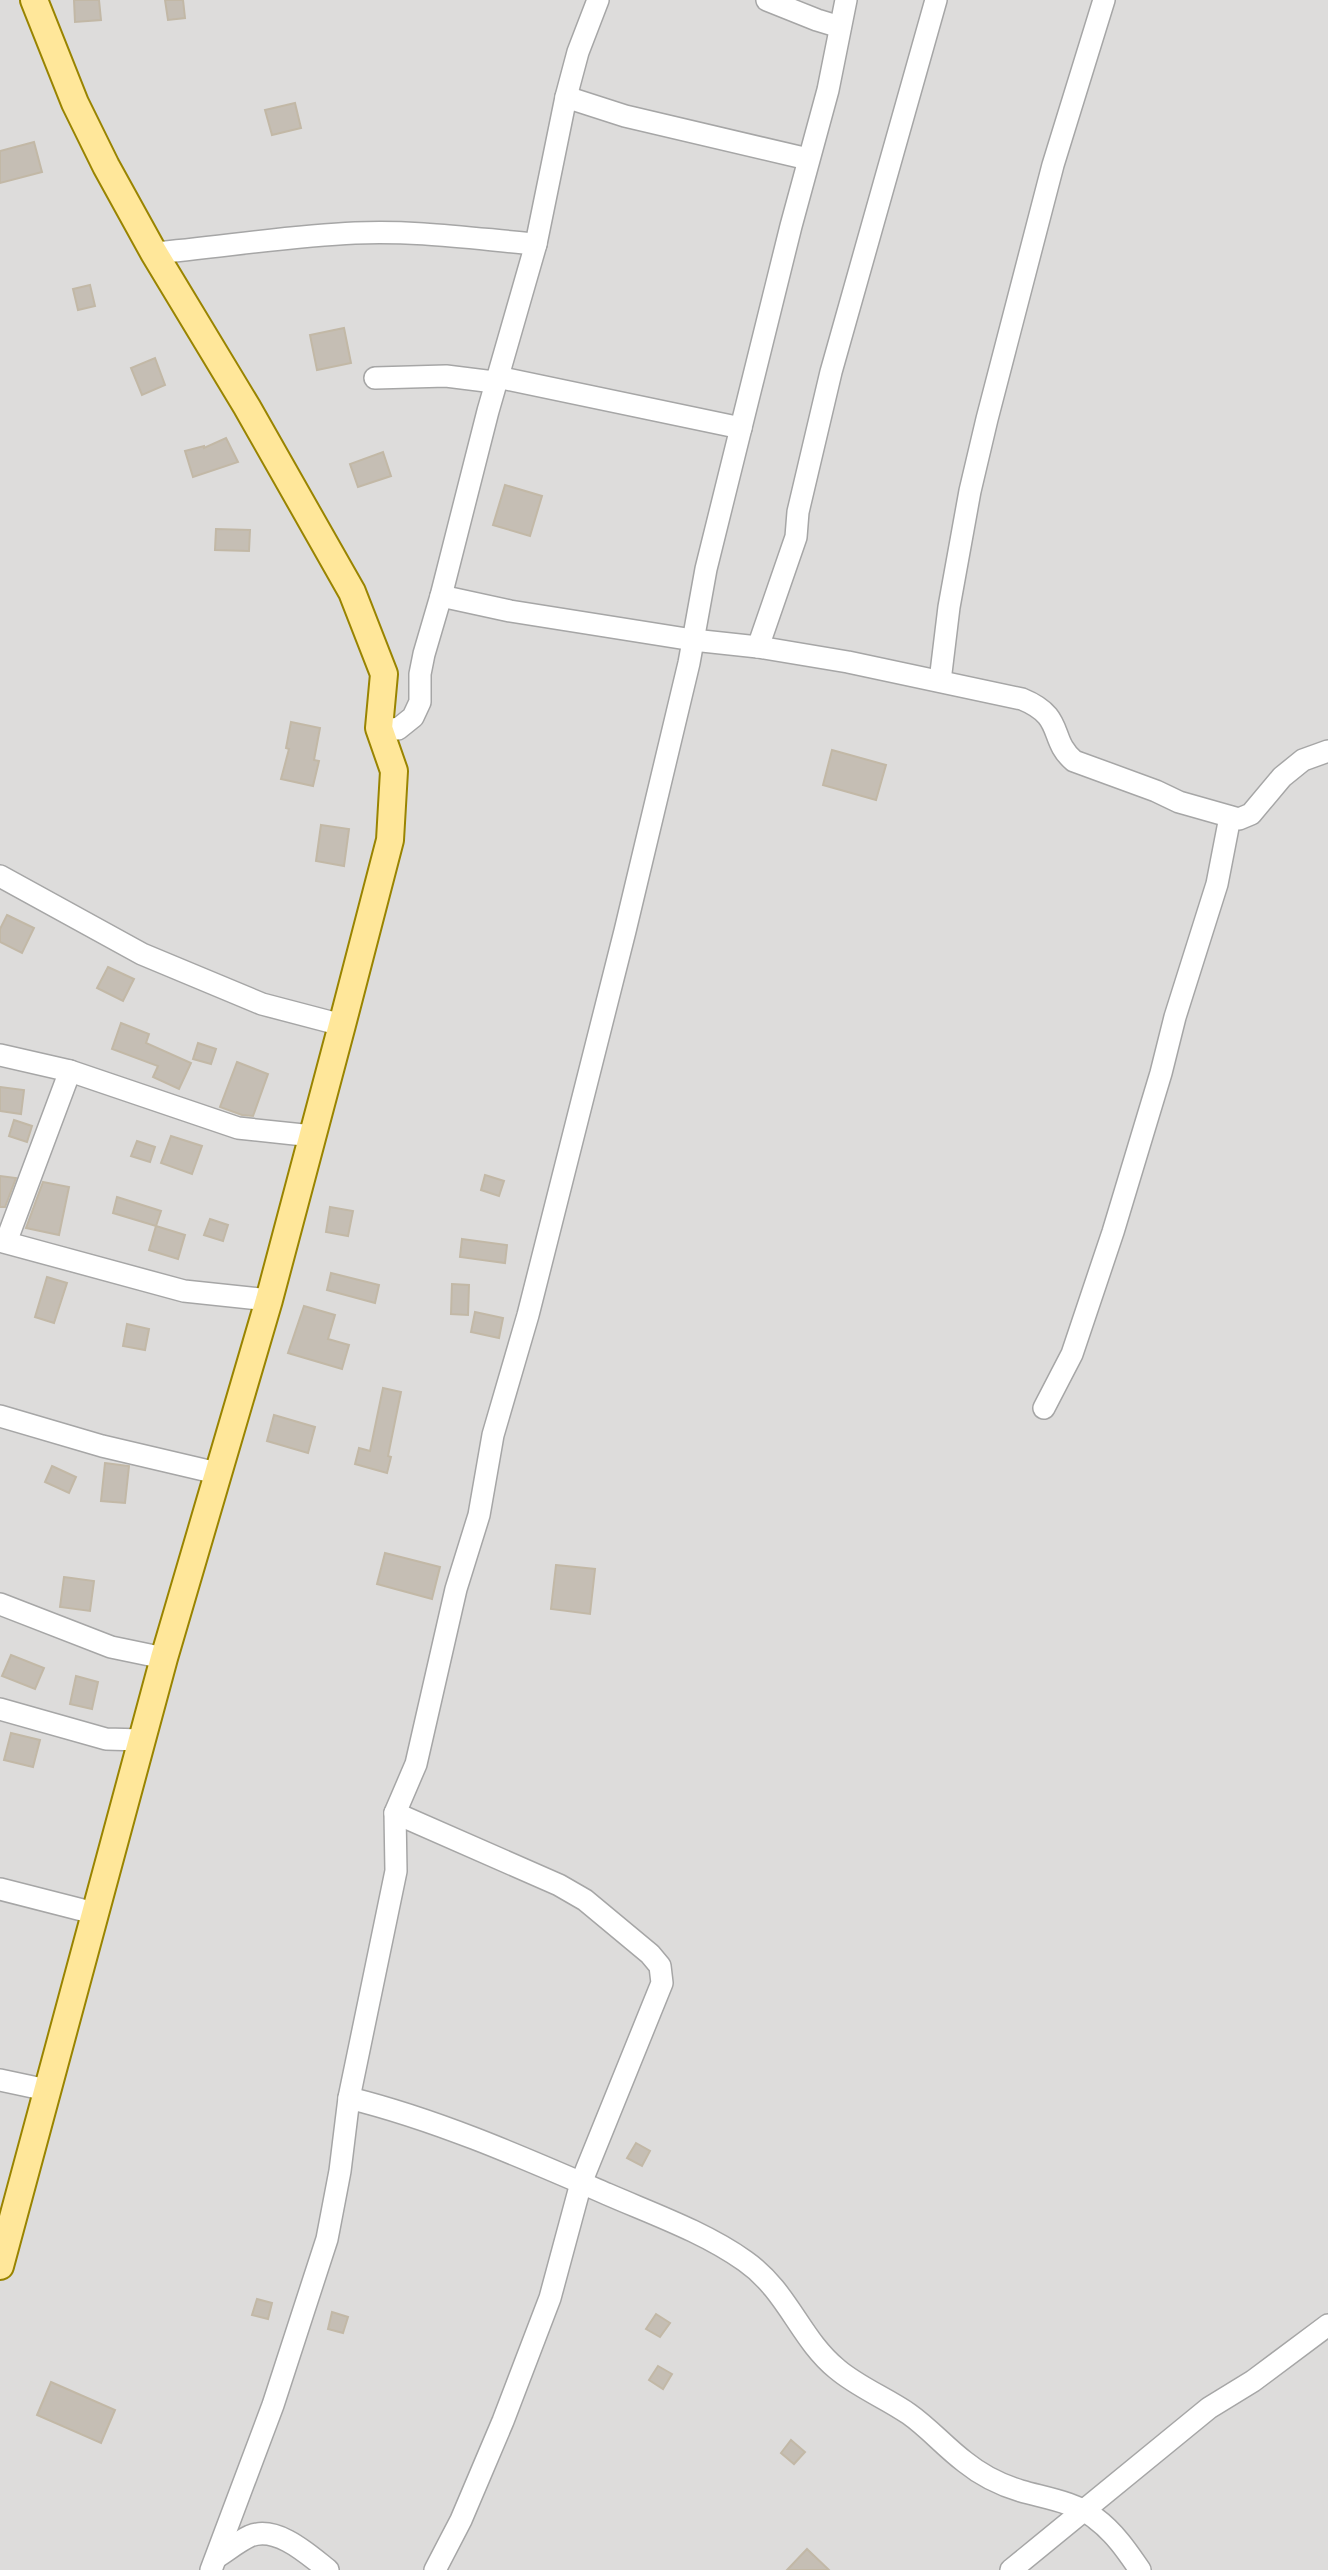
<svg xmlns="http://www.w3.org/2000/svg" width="1328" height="2570" viewBox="0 0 1328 2570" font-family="Jost,sans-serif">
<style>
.residential{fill:#dddcdb}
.building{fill:#c5beb4;stroke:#c2b8a6;stroke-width:2}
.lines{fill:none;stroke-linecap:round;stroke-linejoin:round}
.minor-casing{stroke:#a6a6a6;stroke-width:24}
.major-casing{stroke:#998400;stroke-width:30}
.minor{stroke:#fff;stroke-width:21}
.major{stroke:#ffe79a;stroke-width:26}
</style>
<rect width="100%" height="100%" fill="#f0eee4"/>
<rect class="residential" x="0" y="0" width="1328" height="2570"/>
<g class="building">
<polygon points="74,0 99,0 101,20 75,22"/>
<polygon points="165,0 183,0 185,18 168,20"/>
<polygon points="295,103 301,128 272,135 265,110"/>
<polygon points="34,142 42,172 0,183 0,151"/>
<polygon points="90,285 95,306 78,310 73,289"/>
<polygon points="344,328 351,363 317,370 310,335"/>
<polygon points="155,358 165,385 142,395 131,368"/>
<polygon points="226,438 238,462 193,477 185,451 204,446 204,448"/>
<polygon points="383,452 391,476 358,487 350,464"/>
<polygon points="505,485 542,496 530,536 493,525"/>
<polygon points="216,529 250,530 249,551 215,550"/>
<polygon points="291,722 320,728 314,760 319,761 313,786 281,779 289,749 286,748"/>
<polygon points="832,750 886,765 876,800 823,785"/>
<polygon points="321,825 349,829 344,866 316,861"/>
<polygon points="7,915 34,928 22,953 0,942 0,929"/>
<polygon points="108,967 134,979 123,1001 97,988"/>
<polygon points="121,1023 149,1034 146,1043 191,1063 179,1089 153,1077 158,1066 112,1049"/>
<polygon points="198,1043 216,1049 211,1064 193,1059"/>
<polygon points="237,1062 268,1074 253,1116 242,1115 220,1107"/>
<polygon points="0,1087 24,1090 21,1114 0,1111"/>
<polygon points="14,1120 32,1126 27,1142 9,1136"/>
<polygon points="171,1136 202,1146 192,1174 161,1163"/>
<polygon points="137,1141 155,1147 150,1162 131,1156"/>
<polygon points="485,1175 504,1181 499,1196 481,1190"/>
<polygon points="0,1176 16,1178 5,1207 0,1207"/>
<polygon points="43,1182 69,1187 59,1235 26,1228"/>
<polygon points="117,1197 161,1211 156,1226 113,1213"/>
<polygon points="330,1207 353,1211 348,1236 326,1232"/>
<polygon points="210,1219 228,1225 223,1241 204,1235"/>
<polygon points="156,1226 185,1235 178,1259 149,1250"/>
<polygon points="462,1239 507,1245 505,1263 460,1257"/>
<polygon points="331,1273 379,1285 375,1303 327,1290"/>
<polygon points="47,1277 67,1283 54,1323 35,1317"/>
<polygon points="452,1284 469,1285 468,1315 451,1314"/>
<polygon points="304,1306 335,1315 328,1339 349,1345 342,1369 288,1353"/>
<polygon points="475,1312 503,1318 499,1338 471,1332"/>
<polygon points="127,1324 149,1329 145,1350 123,1346"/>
<polygon points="383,1388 401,1392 388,1456 391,1457 387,1473 355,1464 359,1448 370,1451"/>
<polygon points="274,1415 315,1427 308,1453 267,1441"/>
<polygon points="105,1463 129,1466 125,1503 101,1501"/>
<polygon points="52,1466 76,1477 69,1493 45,1482"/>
<polygon points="385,1553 440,1567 432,1599 377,1584"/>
<polygon points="556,1565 595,1569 590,1614 551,1609"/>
<polygon points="64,1577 94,1581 90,1611 60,1607"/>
<polygon points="11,1655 44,1668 35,1689 2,1676"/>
<polygon points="76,1676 98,1682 92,1709 70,1704"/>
<polygon points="11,1733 40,1740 33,1767 4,1760"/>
<polygon points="636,2143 650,2151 642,2166 627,2158"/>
<polygon points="257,2299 272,2303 268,2319 252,2315"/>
<polygon points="332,2312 348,2317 343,2333 328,2329"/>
<polygon points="656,2314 670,2323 660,2337 646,2329"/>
<polygon points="658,2366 672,2374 663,2389 649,2380"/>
<polygon points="51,2382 115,2410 101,2443 37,2415"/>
<polygon points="791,2440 805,2452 794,2464 781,2453"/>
<polygon points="807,2549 829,2570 787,2570"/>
</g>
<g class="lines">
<g class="minor-casing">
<g id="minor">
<polyline points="767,0 817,20 840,27"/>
<polyline points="566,97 625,116 808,159"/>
<path d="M154 253C221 247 288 236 355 233 415 230 476 239 536 244"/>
<polyline points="375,378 446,376 494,382 497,377 741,428"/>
<path d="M441 596 510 611 693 640 758 647 848 662 1022 699C1066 717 1048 739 1074 761L1156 791 1179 802 1239 819 1251 814 1282 777 1303 760 1328 751"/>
<polyline points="758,647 796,537 798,512 831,372 936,0"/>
<polyline points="940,681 949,607 970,491 987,419 1053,165 1104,0"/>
<polyline points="379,728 398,729 413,717 420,702 420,674 424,654 441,596 488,411 536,244 566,97 578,52 598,0"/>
<polyline points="0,876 142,954 262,1004 342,1025"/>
<polyline points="0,1055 70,1071 238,1128 313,1136"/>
<polyline points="0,1241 184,1291 269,1300"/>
<polyline points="6,1242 70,1071"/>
<polyline points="1044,1408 1072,1354 1113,1232 1161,1073 1175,1017 1217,884 1230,817"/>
<polyline points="0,1416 102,1446 217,1473"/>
<polyline points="0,1604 111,1647 164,1658"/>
<polyline points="0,1709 106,1739 142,1740"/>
<polyline points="395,1813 559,1885 585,1900 650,1954 660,1966 662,1983 581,2183 550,2298 503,2421 461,2520 435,2570"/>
<polyline points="0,1889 94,1913"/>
<polyline points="0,2080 47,2090"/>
<path d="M349 2098C438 2120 524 2158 607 2194 653 2214 704 2232 745 2261 788 2291 800 2339 837 2369 858 2387 886 2398 909 2414 929 2428 945 2447 965 2462 981 2475 1001 2485 1021 2491 1045 2498 1075 2502 1095 2518 1114 2532 1127 2551 1140 2570"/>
<path d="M217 2557C228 2550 239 2541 250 2536 277 2525 309 2555 328 2570"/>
<polyline points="211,2570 273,2405 327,2239 340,2171 349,2098 396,1871 395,1813 416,1764 456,1589 479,1515 493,1435 528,1315 625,931 689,663 706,569 791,226 828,90 846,0"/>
<polyline points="1011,2570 1209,2408 1253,2381 1328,2325"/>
</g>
</g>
<g class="major-casing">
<polyline id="major" points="0,2266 164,1658 269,1300 342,1025 390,840 394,771 379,728 384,674 352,592 247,407 154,253 106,166 75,103 34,0"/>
</g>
<use href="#minor" class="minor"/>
<use href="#major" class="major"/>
</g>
</svg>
